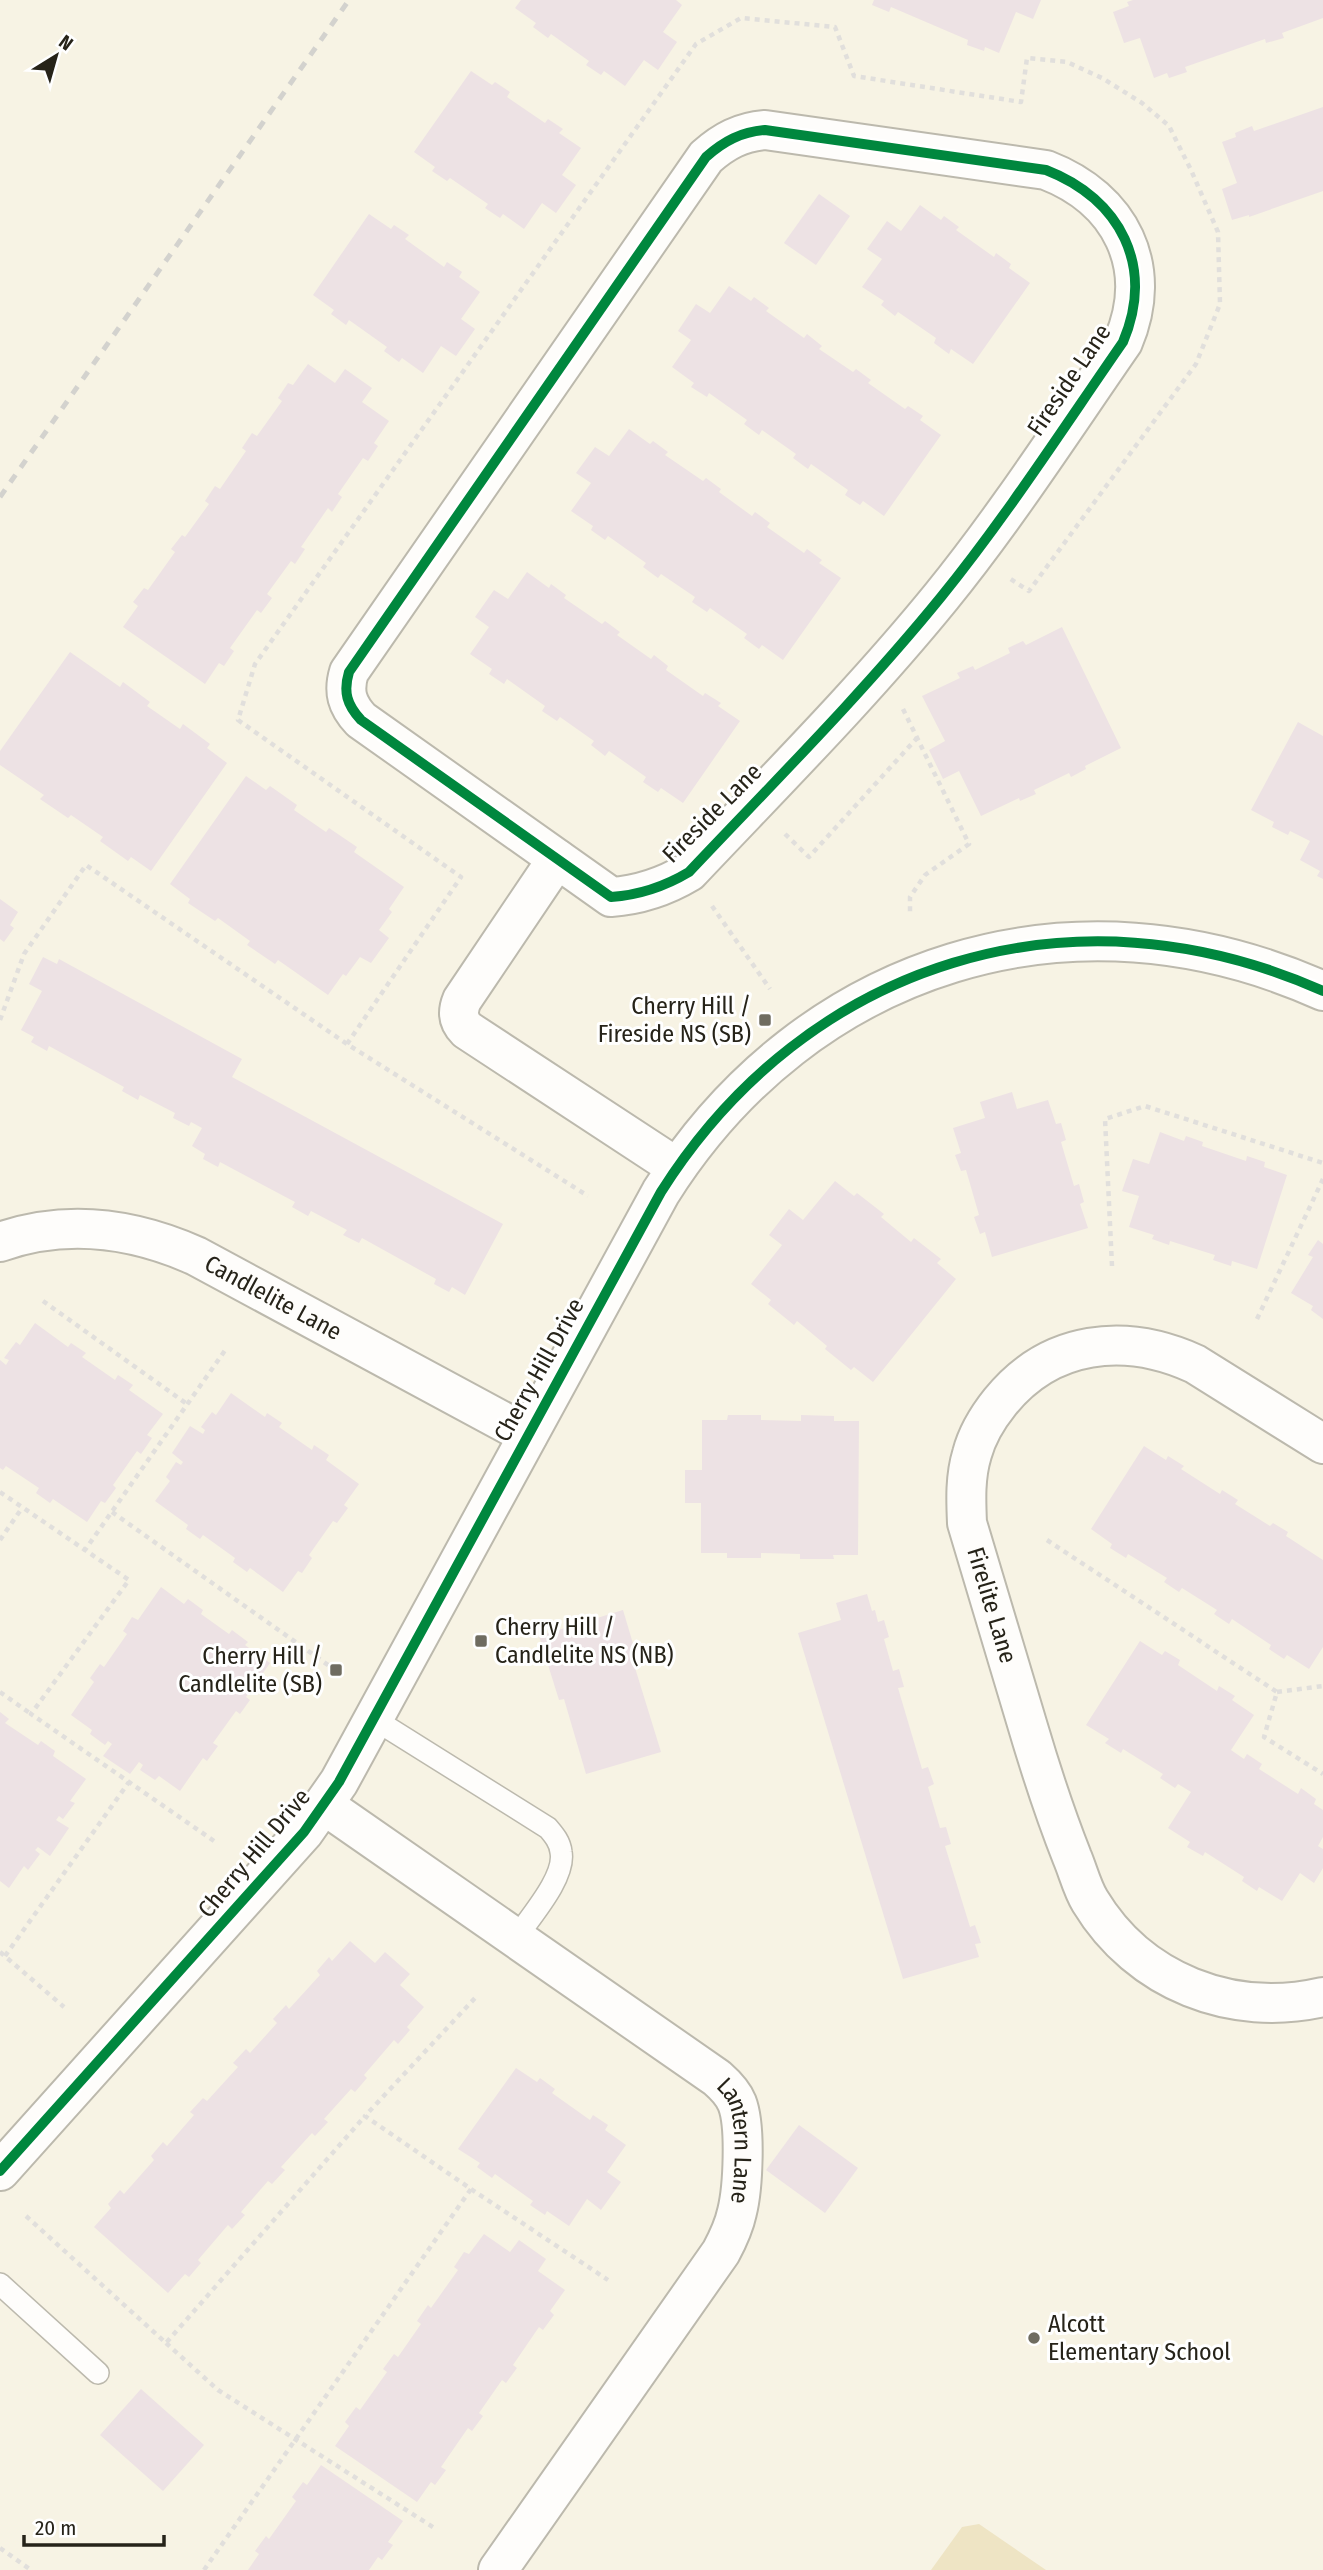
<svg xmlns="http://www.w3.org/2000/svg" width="1323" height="2570" viewBox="0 0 1323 2570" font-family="'Fira Sans Condensed',sans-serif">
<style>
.green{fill:#eee4c4}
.building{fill:#ede2e4}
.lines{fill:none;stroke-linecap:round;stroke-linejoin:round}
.service-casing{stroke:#bcb9ad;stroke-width:24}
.minor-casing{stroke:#bcb9ad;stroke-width:42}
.path{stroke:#e1dfdc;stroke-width:4.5;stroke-dasharray:5 5;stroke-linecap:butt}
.service{stroke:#fefdfb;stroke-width:21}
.minor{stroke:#fefdfb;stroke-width:38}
.rail{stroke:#d3d2ce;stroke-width:5;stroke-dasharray:9 9;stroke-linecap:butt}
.cycleway-casing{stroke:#fff;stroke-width:15}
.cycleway{stroke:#00873e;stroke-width:10}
.poi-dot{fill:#6f6c60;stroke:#fff;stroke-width:2.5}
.labels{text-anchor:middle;stroke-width:6;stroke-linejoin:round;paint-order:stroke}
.street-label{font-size:24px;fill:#262319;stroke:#fff}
.poi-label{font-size:24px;fill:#262319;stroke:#fff;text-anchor:end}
</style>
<rect width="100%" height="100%" fill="#f7f3e4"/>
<polygon class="green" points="979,2524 1046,2570 931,2570 962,2527"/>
<g class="building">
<polygon points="521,0 676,0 682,5 663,32 677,42 658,70 644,60 625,86 604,71 601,75 586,65 589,61 551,34 548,38 533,27 536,23 515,8"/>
<polygon points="874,0 1041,0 1033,19 1016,12 999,53 985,47 984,51 967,45 968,40 891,7 889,12 872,5"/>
<polygon points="1133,0 1323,0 1323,18 1282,33 1284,38 1266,43 1265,39 1185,67 1187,72 1169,78 1167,73 1154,78 1140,38 1124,43 1113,12 1129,6 1127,2"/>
<polygon points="471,71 492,85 495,82 510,92 507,97 545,123 548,119 563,129 559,133 581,148 562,175 576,185 556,213 542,203 524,229 503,214 500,218 485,208 488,204 450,178 447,181 432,171 435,167 414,152"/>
<polygon points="1323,107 1323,191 1249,217 1249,215 1232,220 1222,189 1237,183 1222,142 1236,137 1235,133 1252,126 1254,131"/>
<polygon points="819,194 850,216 816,265 784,243"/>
<polygon points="920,205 941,220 944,216 959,227 956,230 994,257 996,253 1011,264 1009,268 1030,283 973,364 951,349 949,354 934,343 936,338 898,312 895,316 881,305 884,301 862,287 882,259 867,249 887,221 901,231"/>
<polygon points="369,214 391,229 394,225 409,235 405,239 444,267 447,262 462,272 459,277 480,292 461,319 475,329 456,356 441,346 423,373 402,358 399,362 384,351 387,347 349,320 346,325 331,314 334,310 313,295"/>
<polygon points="729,286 751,301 754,297 769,308 766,311 804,338 807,334 822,346 819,349 853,372 856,369 871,380 868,383 905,409 908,406 923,416 920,420 941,435 884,516 863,501 860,505 845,495 848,490 811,464 808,469 793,458 796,454 762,430 759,435 744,424 747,420 709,393 707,397 691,387 694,383 672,367 691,340 678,331 696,304 710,313"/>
<polygon points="308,364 335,383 345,369 372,388 362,402 389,421 374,443 378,446 368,461 363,458 338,494 342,497 332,512 328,508 301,547 305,549 295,564 291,561 267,594 272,598 261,613 257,610 230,648 234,651 224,666 219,663 205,684 123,627 138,606 133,602 144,588 148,590 175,552 171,549 182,535 185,537 209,504 205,501 215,486 220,489 246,451 242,448 252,433 257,436 282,401 278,398 288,383 293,385"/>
<polygon points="629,429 650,444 653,441 668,452 665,455 703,481 706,478 721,489 719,492 752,516 755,512 770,523 767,527 804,553 807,549 822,560 819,563 841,578 783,660 762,645 759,649 744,638 747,634 710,608 707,612 692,602 695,597 661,574 658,578 643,567 646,563 608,536 605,540 591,530 593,526 571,511 591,483 576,473 595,447 609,456"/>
<polygon points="527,572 549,588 551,584 566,595 564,598 602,624 605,621 620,632 617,635 651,659 654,655 668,666 666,670 703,696 705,693 721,703 718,706 740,721 683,803 661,788 658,792 643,782 646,777 609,751 605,756 591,745 594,741 560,717 557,721 542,711 545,706 507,679 504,684 489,674 492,669 470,654 489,627 475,617 494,590 508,599"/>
<polygon points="1062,627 1121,748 1085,766 1086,769 1071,777 1069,773 1034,790 1036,794 1020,801 1019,798 981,816 959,771 943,779 929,750 945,741 922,696 960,678 957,673 973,666 975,670 1010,653 1008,648 1023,641 1026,645"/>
<polygon points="70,652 120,687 123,682 150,702 147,706 180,729 183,724 210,744 207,748 227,763 151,871 131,857 128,861 100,841 103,837 71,815 68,818 40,799 44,795 0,765 0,751"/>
<polygon points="1298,722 1323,736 1323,879 1317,876 1320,871 1300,860 1310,841 1290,831 1288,835 1272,827 1274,822 1251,810"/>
<polygon points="246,776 266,790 270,786 297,805 294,810 326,832 329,828 357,847 354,852 404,887 389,909 392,912 379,930 389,938 371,963 360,957 346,976 343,974 328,995 278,960 275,964 247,945 250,941 218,918 215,921 188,903 190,899 170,884"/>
<polygon points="0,899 18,912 10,925 14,928 4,942 0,939"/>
<polygon points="43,957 57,964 59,959 242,1059 232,1077 503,1224 465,1295 452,1287 449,1292 434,1284 436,1279 362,1238 359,1243 343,1235 347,1230 311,1211 308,1216 292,1207 295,1202 220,1162 218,1167 203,1159 205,1154 192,1146 202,1128 191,1122 189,1126 173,1118 175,1113 140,1095 138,1100 122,1091 124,1087 49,1046 47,1051 31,1042 34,1037 21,1030 42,991 29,984"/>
<polygon points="1012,1092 1017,1109 1048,1100 1056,1124 1061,1123 1066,1140 1061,1142 1074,1186 1079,1184 1084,1202 1080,1204 1088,1228 992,1257 985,1232 980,1234 974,1217 979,1215 966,1170 961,1171 955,1155 961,1153 953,1128 985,1118 980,1102"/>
<polygon points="1160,1132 1184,1141 1186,1136 1203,1142 1202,1146 1246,1161 1247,1156 1265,1162 1264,1167 1287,1175 1257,1269 1232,1261 1231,1266 1213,1260 1215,1255 1170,1241 1169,1245 1152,1239 1154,1235 1129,1227 1139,1196 1122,1191 1133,1159 1149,1164"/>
<polygon points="835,1181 854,1196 857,1193 884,1214 881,1217 911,1242 914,1238 941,1259 937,1263 956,1279 873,1382 854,1367 851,1370 825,1349 827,1346 797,1321 794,1325 768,1304 771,1300 751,1284 782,1245 769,1235 789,1209 803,1220"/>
<polygon points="1318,1240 1323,1244 1323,1319 1311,1310 1313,1306 1291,1293 1313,1257 1308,1255"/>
<polygon points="35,1323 68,1347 71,1343 86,1353 82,1357 115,1380 118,1375 133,1385 129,1390 163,1414 147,1435 152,1438 141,1454 137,1451 113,1485 116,1488 105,1503 101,1501 87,1522 53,1499 50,1503 36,1493 39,1488 6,1466 3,1470 0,1468 0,1360 6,1365 9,1360 4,1358 16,1342 20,1345"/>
<polygon points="231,1393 265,1417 267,1413 282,1423 279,1427 312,1450 314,1445 329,1455 326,1460 359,1484 344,1505 348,1508 337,1523 333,1521 309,1555 312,1558 302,1573 298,1571 283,1592 250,1568 247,1572 233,1562 235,1558 203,1535 200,1539 186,1529 188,1525 155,1501 170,1481 166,1477 176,1462 181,1465 183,1462 172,1453 190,1426 203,1434 205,1430 201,1427 212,1412 216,1415"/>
<polygon points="728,1415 761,1415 761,1420 801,1421 801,1415 834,1416 834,1421 859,1421 858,1555 833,1555 834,1559 800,1559 800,1554 761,1553 761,1558 727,1558 727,1553 701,1553 701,1503 685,1503 685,1470 702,1470 702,1420 727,1420"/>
<polygon points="1144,1446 1166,1460 1168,1456 1184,1466 1181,1469 1220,1494 1222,1490 1238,1500 1235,1504 1270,1526 1273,1523 1288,1532 1286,1536 1323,1560 1323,1647 1309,1669 1287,1655 1284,1659 1269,1649 1271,1645 1232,1619 1229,1624 1214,1614 1217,1610 1182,1588 1179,1592 1164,1582 1167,1578 1128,1554 1126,1558 1110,1548 1112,1544 1091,1529"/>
<polygon points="161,1587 184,1604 188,1599 203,1610 201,1614 229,1634 232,1630 248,1642 245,1645 270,1663 246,1697 250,1700 240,1714 236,1711 213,1743 218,1746 207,1761 203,1758 180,1791 159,1776 155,1780 140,1770 143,1765 139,1762 130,1774 103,1756 112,1744 108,1741 105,1745 90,1734 92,1730 71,1715 94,1682 90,1678 100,1664 104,1667 127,1634 123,1631 132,1617 138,1620"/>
<polygon points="867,1594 872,1611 875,1610 878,1622 884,1620 889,1637 884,1639 893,1671 899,1669 904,1687 898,1688 922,1769 928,1767 934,1784 928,1787 940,1828 946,1827 951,1844 945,1846 970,1927 975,1925 981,1943 975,1944 979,1957 903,1979 798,1633 841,1620 836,1603"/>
<polygon points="623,1610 637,1657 632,1658 661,1752 586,1774 564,1699 559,1700 539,1636"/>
<polygon points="1140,1641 1162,1655 1165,1651 1180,1660 1178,1665 1217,1691 1219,1686 1235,1696 1232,1700 1254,1715 1231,1750 1244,1759 1247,1754 1262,1764 1259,1769 1298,1794 1301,1788 1316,1799 1314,1804 1323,1810 1323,1837 1318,1846 1323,1849 1323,1868 1314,1883 1300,1873 1282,1901 1259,1887 1257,1891 1242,1881 1244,1877 1205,1852 1203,1856 1187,1847 1190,1842 1168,1828 1191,1792 1178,1784 1175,1788 1160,1778 1163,1774 1123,1749 1121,1753 1105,1743 1109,1739 1086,1725"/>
<polygon points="0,1712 9,1719 5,1723 38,1745 41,1741 55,1751 53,1756 86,1779 70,1801 75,1803 63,1819 59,1816 56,1820 69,1828 50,1856 38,1847 35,1850 40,1854 28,1870 24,1866 9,1888 0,1881"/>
<polygon points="350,1941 375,1963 385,1952 410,1974 400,1985 424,2007 407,2027 410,2030 398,2044 394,2040 364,2075 367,2078 355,2092 351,2089 324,2119 328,2122 315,2136 312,2133 281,2167 285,2170 272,2184 268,2181 241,2212 245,2215 232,2229 228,2225 198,2260 201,2263 189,2277 185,2274 168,2293 94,2227 111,2208 108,2204 120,2190 124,2194 154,2160 151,2156 163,2142 167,2146 194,2115 190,2112 203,2098 207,2101 238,2067 233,2063 246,2049 250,2053 277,2023 273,2019 286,2005 289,2009 320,1975 317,1971 329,1957 332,1961"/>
<polygon points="516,2068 537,2082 540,2078 555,2089 552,2093 590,2120 593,2115 608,2125 605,2130 626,2145 607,2172 621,2182 601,2210 587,2199 569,2226 547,2211 545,2215 530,2205 533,2201 495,2174 492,2178 477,2167 480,2163 458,2149"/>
<polygon points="799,2125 858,2168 825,2213 766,2170"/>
<polygon points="484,2234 510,2252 519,2240 546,2259 538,2271 565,2290 550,2311 554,2315 543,2330 539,2327 513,2365 517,2368 506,2383 502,2380 479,2413 483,2416 472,2431 468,2428 441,2467 446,2470 435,2485 431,2482 417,2502 335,2446 349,2426 345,2422 356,2407 360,2410 387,2372 383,2369 394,2354 398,2357 421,2324 417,2321 428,2305 431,2308 458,2270 454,2267 464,2252 469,2254"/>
<polygon points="141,2389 204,2445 163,2491 100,2435"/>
<polygon points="321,2465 403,2521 388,2542 393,2545 382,2560 378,2557 369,2570 248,2570 259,2554 255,2551 266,2536 269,2539 296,2501 292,2497 303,2482 307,2485"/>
</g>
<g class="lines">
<g class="service-casing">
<g id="service">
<path d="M374 1719 548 1828C554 1835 560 1842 561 1852 566 1877 530 1917 516 1938"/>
<polyline points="0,2284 98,2373"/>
</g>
</g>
<g class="minor-casing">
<g id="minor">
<path d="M765 130 1046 170C1121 199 1155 267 1123 342 1064 427 1006 517 941 597 862 694 774 782 689 872 664 887 640 895 611 897L361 720C347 705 343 692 349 672L706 157C724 141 741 132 765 130Z"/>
<path d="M557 859 462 1000C457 1012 458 1021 467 1030L676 1167"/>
<path id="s1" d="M0 1242C66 1219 133 1228 196 1256L528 1435"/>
<path id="s2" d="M1323 1444 1195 1364C1125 1332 1050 1340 1000 1402 988 1417 977 1435 972 1454 965 1477 966 1500 967 1523 988 1591 1008 1659 1028 1727 1041 1771 1055 1814 1072 1857 1078 1871 1082 1888 1090 1901 1139 1982 1232 2018 1323 1997"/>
<path id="s3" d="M324 1805 717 2078C725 2085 733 2093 737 2103 746 2126 743 2188 737 2212 734 2226 728 2239 721 2252L498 2570"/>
<path d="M0 2171 304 1832 339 1782 661 1192C807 961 1073 879 1323 991"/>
</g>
</g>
<g class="path">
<polyline points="903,709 969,844 925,875 910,897 910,915"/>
<polyline points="785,834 809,857 917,738"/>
<polyline points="712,906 770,989"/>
<polyline points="0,1020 24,954 86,865 347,1044 588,1196"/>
<polyline points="347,1044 461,877 238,720 255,664 696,44 741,18 835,27 854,76 1021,102 1027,58 1067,62 1102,78 1142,103 1169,126 1191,170 1218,232 1220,304 1196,364 1029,591 1009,578"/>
<polyline points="1112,1266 1105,1119 1145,1106 1323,1163"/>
<polyline points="43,1301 187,1404"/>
<polyline points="1257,1319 1323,1179"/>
<polyline points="0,1492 85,1550"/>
<polyline points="112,1512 335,1670"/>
<polyline points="0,1540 22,1508"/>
<polyline points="1047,1540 1277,1692 1264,1737 1323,1774"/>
<polyline points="0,1692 31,1714"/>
<polyline points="1277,1692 1323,1686"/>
<polyline points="214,1841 31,1714 129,1580 85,1550 226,1349"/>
<polyline points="0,1952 64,2007"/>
<polyline points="5,1956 129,1782"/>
<polyline points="471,2189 608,2280"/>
<polyline points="26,2216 166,2343 365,2116"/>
<polyline points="166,2343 218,2390 436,2529"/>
<polyline points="0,2548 31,2570"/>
<polyline points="204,2570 471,2189 365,2116 475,1998"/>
</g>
<use href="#service" class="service"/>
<use href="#minor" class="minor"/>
<polyline class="rail" points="0,497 349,0"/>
<g class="cycleway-casing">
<g id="cycleway">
<path d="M765 130 1046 170C1121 199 1155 267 1123 342 1064 427 1006 517 941 597 862 694 774 782 689 872 664 887 640 895 611 897L361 720C347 705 343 692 349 672L706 157C724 141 741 132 765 130Z"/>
<path d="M0 2171 304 1832 339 1782 661 1192C807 961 1073 879 1323 991"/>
</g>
</g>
<use href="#cycleway" class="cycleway"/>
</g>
<g class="poi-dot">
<rect x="758" y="1013" width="14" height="14" rx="3.5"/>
<rect x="474" y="1634" width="14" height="14" rx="3.5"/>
<rect x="329" y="1663" width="14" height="14" rx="3.5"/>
<circle cx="1034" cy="2338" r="7"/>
</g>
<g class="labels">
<g class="street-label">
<text transform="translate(1069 380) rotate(-56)" y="8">Fireside Lane</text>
<text transform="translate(712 813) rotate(-45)" y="8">Fireside Lane</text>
<text dy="8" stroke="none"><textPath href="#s1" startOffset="289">Candlelite Lane</textPath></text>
<text transform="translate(539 1370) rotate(-61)" y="8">Cherry Hill Drive</text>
<text dy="8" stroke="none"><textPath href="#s2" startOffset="581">Firelite Lane</textPath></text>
<text transform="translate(254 1853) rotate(-50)" y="8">Cherry Hill Drive</text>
<text dy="8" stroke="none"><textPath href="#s3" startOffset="548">Lantern Lane</textPath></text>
</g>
<g class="poi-label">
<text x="751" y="1014">Cherry Hill /<tspan x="751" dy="28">Fireside NS (SB)</tspan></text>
<text x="495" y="1635" text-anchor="start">Cherry Hill /<tspan x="495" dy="28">Candlelite NS (NB)</tspan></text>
<text x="322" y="1664">Cherry Hill /<tspan x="322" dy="28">Candlelite (SB)</tspan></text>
<text x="1048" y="2332" text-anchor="start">Alcott<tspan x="1048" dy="28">Elementary School</tspan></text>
</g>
</g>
<g transform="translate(56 56) rotate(37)" stroke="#ffffff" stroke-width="5" paint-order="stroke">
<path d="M0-5L12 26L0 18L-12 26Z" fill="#262319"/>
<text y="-10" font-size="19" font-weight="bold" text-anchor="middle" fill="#262319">N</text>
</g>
<path d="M24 2535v10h140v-10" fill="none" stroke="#262319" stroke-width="3.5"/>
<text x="35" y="2535" font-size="21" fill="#262319" stroke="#ffffff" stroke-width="5" paint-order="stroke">20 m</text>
</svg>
